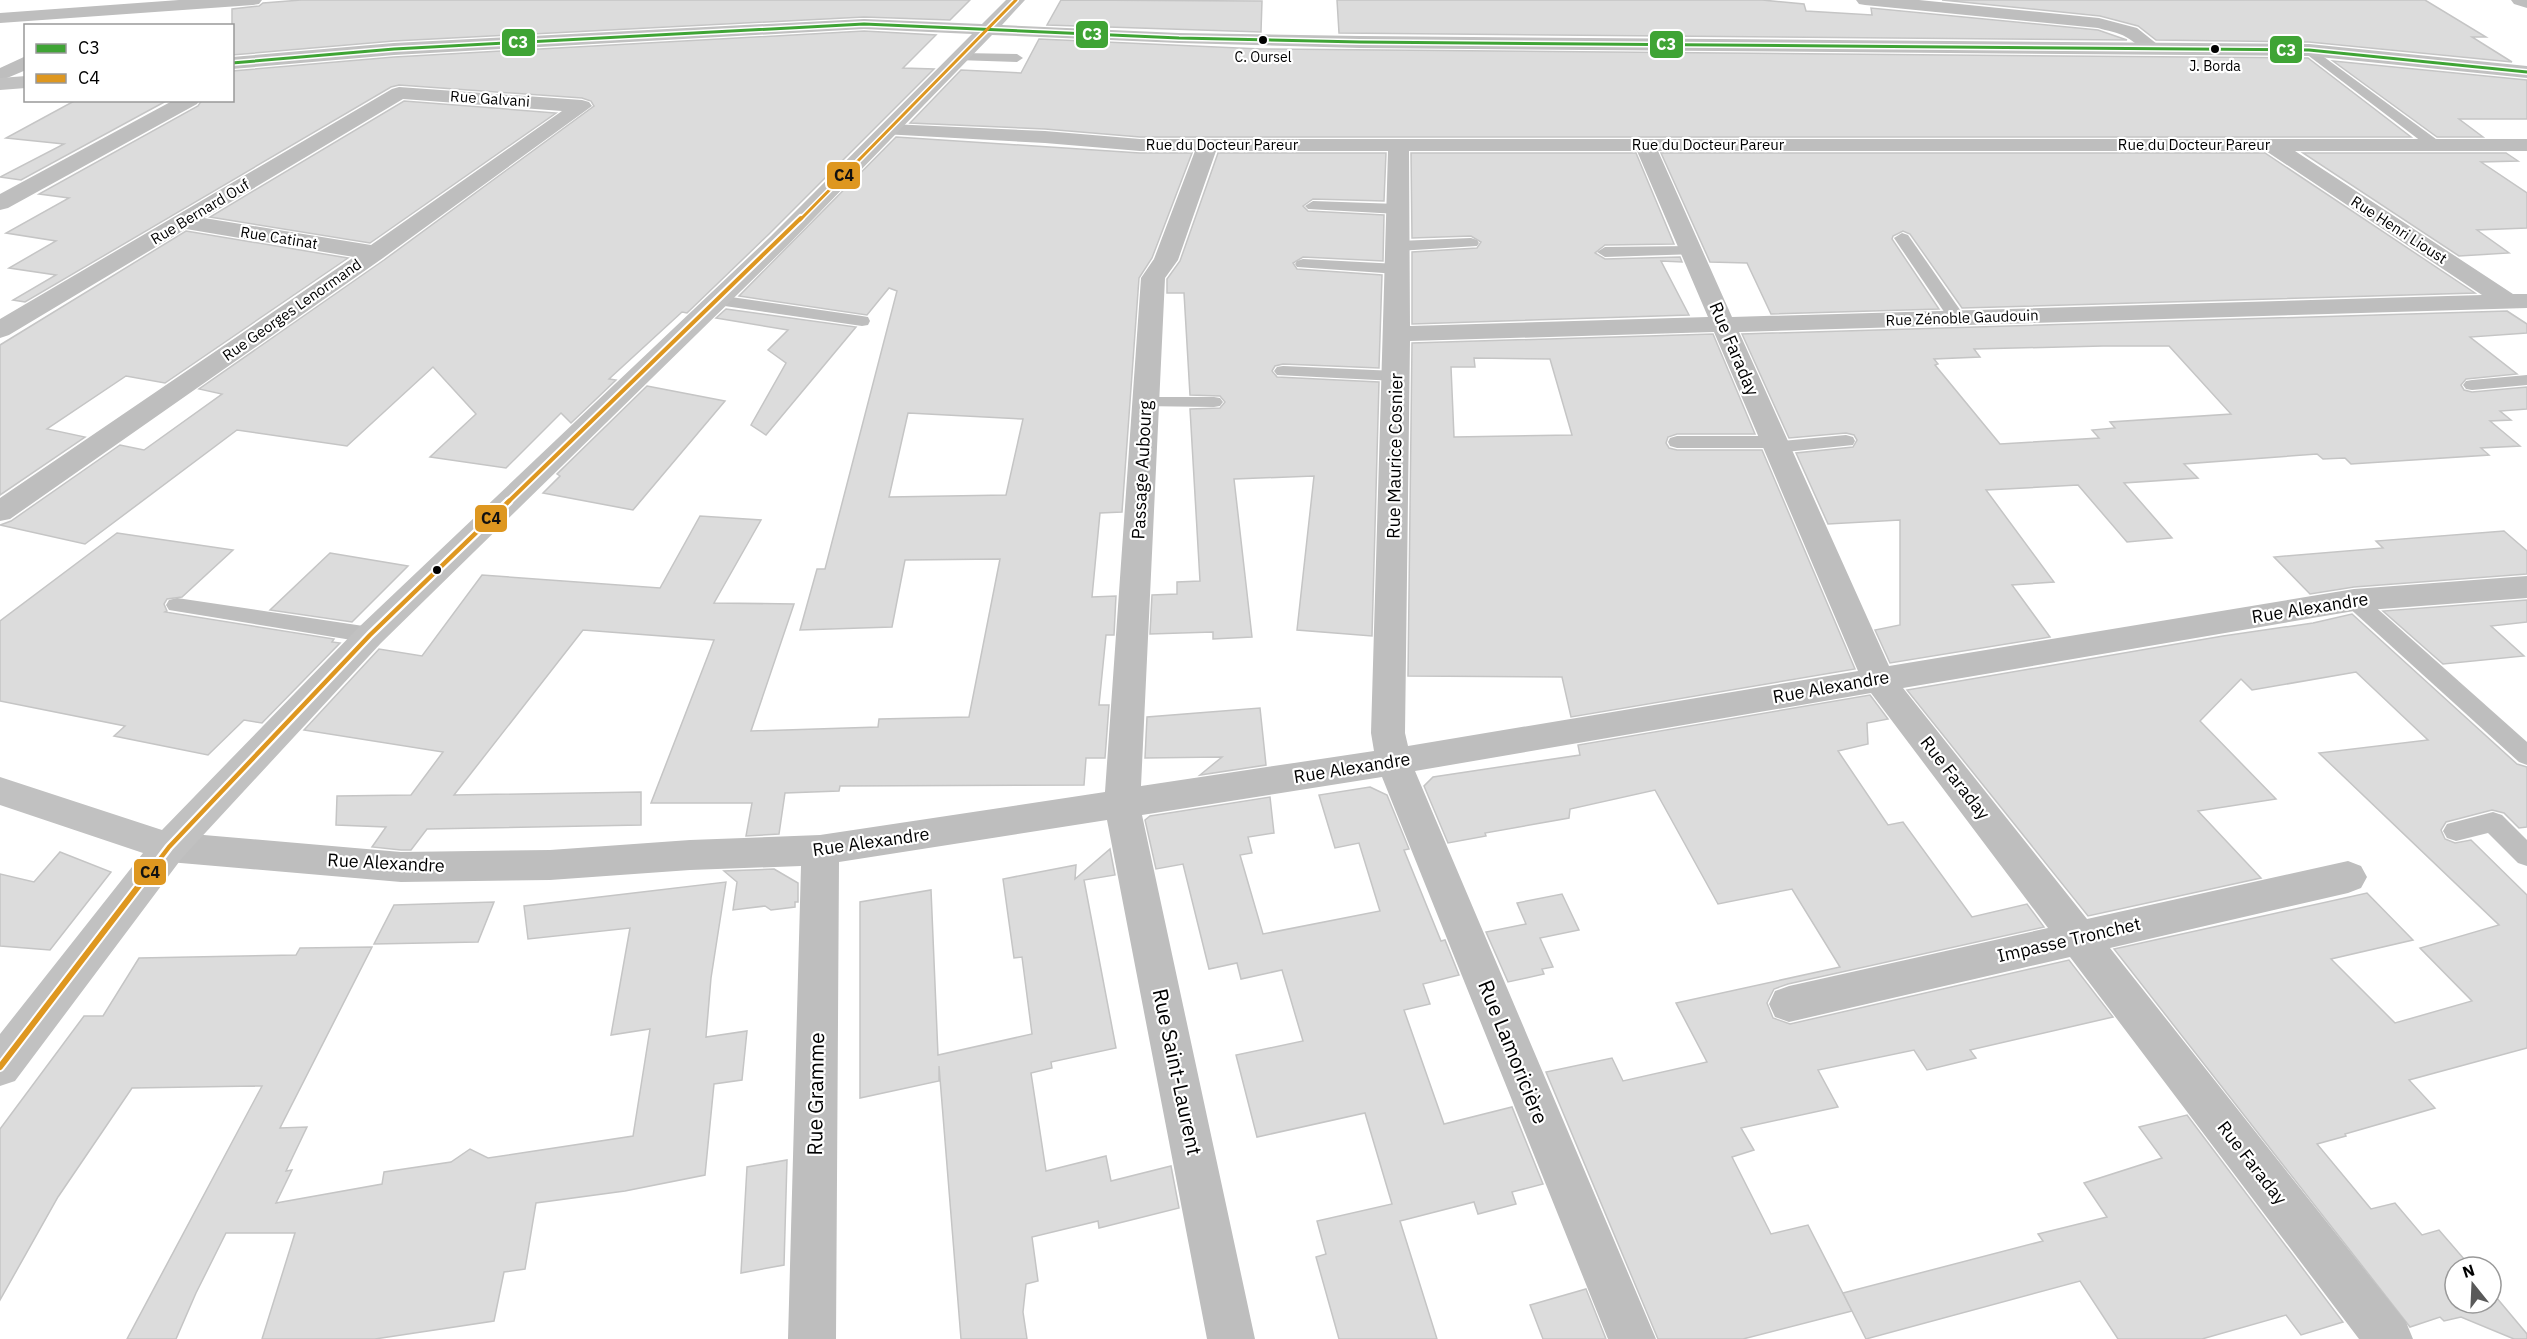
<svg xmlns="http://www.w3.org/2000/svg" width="2527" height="1339" viewBox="0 0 2527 1339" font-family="'IBM Plex Sans',sans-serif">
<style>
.building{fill:#dcdcdc;stroke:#c5c5c5;stroke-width:1.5;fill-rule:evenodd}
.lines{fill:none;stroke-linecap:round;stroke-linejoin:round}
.lane{fill:#bebebe;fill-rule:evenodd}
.street{fill:#bebebe;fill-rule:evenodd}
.secondary{fill:#c1c1c1;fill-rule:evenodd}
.bus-1-casing{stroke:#fff;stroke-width:6}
.bus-2-far3-casing{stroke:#fff;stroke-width:6}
.bus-2-far2-casing{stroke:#fff;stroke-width:8}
.bus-2-far1-casing{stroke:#fff;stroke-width:9}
.bus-2-casing{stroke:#fff;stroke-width:10}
.bus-1{stroke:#3fa435;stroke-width:3}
.bus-2-far3{stroke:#de9720;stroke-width:3}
.bus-2-far2{stroke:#de9720;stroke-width:4}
.bus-2-far1{stroke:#de9720;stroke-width:4.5}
.bus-2{stroke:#de9720;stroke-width:6}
.bus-dot{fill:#000;stroke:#fff;stroke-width:2}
.labels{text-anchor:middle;stroke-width:4.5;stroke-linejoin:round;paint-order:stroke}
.far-bus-label{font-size:14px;fill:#000;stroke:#fff}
.far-street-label{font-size:15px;fill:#000;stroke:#fff}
.street-label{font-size:18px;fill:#000;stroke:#fff}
.near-street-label{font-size:21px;fill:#000;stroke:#fff}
.line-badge{stroke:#fff;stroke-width:2}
.badge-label{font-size:16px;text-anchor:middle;font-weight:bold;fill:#fff}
.pale-badge-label{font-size:16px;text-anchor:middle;font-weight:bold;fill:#111}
</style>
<rect width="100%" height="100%" fill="#fff"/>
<g class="building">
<polygon points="301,0 970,0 950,20 864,17 394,41 232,55 232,9 259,6 263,3"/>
<polygon points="1061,0 1262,1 1261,32 1047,25"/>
<polygon points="1337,0 1762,0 1804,4 1806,11 1872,15 1871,8 2098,30 2127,40 1339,33"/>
<polygon points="1942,0 2425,0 2486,37 2472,37 2512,62 2309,42 2156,40 2138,26 2100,16"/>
<polygon points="864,31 936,35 903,68 934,69 769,234 687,313 682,312 609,379 616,380 571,423 561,413 506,468 430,457 476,414 433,367 347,446 237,430 85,544 0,525 11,521 120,445 144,450 222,394 199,389 384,260 594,106 591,101 582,98 399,85 391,87 25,302 13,300 56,275 9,268 56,241 6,233 69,198 39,194 198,106 202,100 232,100 232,71 394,57"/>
<polygon points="1039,39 1261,49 2308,58 2411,137 1140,137 1045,129 910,123 961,70 1021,73"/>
<polygon points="2333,61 2527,80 2527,119 2459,119 2483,137 2437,137"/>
<polygon points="76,100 168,100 21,180 0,177 64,144 6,138"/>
<polygon points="404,101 556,113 370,243 210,217"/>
<path d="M896 137 1140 153H1192L1152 258 1139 278 1122 512 1100 513 1092 597 1116 596 1114 635H1106L1099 705H1109L1105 758H1086L1084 785 840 786 839 791 785 793 779 834 746 836 752 803H651L714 640 583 630 454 795 641 792V825L427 829 411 850H401L372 847 386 827 336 825 337 796 411 795 443 752 304 730 379 649 422 656 482 575 660 588 700 516 761 520 714 603 794 604 751 731 878 727 879 719 969 717 1000 559 905 560 892 627 800 630 817 569H825L897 291 889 288 867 315 739 296ZM908 413 1023 419 1006 495 889 497Z"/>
<polygon points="1218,153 1386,153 1384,201 1313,199 1303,206 1308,211 1384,215 1383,261 1303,257 1293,263 1297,269 1382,275 1379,368 1283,364 1275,366 1272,371 1277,377 1379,382 1372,636 1297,630 1314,476 1234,479 1252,637 1213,639 1213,632 1150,634 1152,595 1177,594 1177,582 1200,581 1190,409 1220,408 1225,402 1220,396 1190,395 1184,293 1167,293 1167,279 1180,261"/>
<polygon points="1411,153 1636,153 1674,244 1605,245 1595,253 1605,259 1680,257 1682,262 1661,261 1689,315 1412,324 1412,252 1477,248 1481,242 1471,236 1412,238"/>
<polygon points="1661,153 2265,153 2475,293 1962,308 1910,234 1903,231 1893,236 1892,239 1939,309 1771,314 1747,263 1710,262"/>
<polygon points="2303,153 2506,153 2518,161 2481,162 2527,193 2527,228 2477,230 2509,253 2459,256"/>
<polygon points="186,231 348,258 165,383 126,376 47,429 85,437 0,495 0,345"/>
<polygon points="726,309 856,327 766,435 751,425 786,363 768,350 788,330 716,318"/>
<path d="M2507 311 2527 324V333L2470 337 2517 374 2466 379 2461 385 2464 390 2472 392 2527 387V409L2500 411 2511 420 2490 421 2520 446 2481 448 2489 455 2351 464 2345 458 2323 459 2317 454 2184 464 2198 478 2124 483 2172 538 2127 542 2078 485 1986 490 2054 582 2012 585 2050 637 1890 663 1875 630 1900 625V520L1828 524 1796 453 1853 447 1857 440 1854 435 1846 433 1789 438 1742 334ZM2103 346H2169L2231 414 2110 422 2115 428 2092 430 2099 438 2000 444 1935 365 1938 364 1934 359 1980 357 1974 349Z"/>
<path d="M1713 334 1755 434H1677L1668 437 1666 443 1669 448 1677 450H1762L1855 669 1571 717 1562 677 1408 676 1412 343ZM1474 358 1550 359 1572 435 1454 437 1451 367H1475Z"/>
<polygon points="647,386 725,401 633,510 543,493 560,476 557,474"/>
<polygon points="2504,531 2527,551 2527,574 2354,587 2310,594 2274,557 2383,548 2376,541"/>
<polygon points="117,533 233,550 182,597 167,599 164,604 167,611 165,612 334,639 332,642 340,643 262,723 244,720 208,755 114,736 125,726 0,701 0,621"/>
<polygon points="330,553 408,566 352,622 270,610"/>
<polygon points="2527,600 2527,622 2491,626 2524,656 2443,664 2383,611"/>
<polygon points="2352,614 2517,764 2527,767 2527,827 2519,828 2504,813 2492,810 2446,822 2441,830 2445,839 2455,843 2471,840 2527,895 2527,1048 2409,1080 2435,1108 2345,1134 2346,1136 2317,1144 2371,1209 2395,1203 2422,1235 2439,1230 2471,1267 2455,1267 2455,1303 2491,1303 2491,1291 2527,1334 2527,1339 2514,1339 2461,1317 2444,1321 2440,1317 2410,1327 2114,949 2367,893 2413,940 2331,959 2395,1023 2472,1001 2420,948 2499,925 2319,753 2428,740 2356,672 2252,690 2241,679 2200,721 2276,799 2198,811 2261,878 2088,916 1907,690 2223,636 2313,623"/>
<polygon points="1870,695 1888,719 1867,723 1868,744 1838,751 1888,825 1903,822 1972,917 2027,904 2044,927 1788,984 1774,989 1767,1003 1773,1018 1790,1024 2069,960 2113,1017 1970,1050 1976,1058 1927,1070 1914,1050 1818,1070 1838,1107 1741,1128 1754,1150 1732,1157 1771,1234 1808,1225 1852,1311 1743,1339 1658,1339 1546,1072 1612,1058 1623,1081 1707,1062 1676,1003 1840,967 1792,889 1718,904 1655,790 1570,809 1569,818 1485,833 1486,836 1448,843 1424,786 1433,777 1580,755 1578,745"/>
<polygon points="1260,708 1266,765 1200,775 1222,757 1145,758 1147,717"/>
<polygon points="1370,787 1387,795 1409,849 1404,850 1441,941 1445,940 1459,975 1423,984 1430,1004 1404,1010 1444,1124 1512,1107 1543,1184 1512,1192 1516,1204 1478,1214 1474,1202 1400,1221 1437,1339 1339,1339 1316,1257 1326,1254 1317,1221 1392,1204 1365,1113 1257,1137 1236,1055 1303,1041 1282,970 1241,979 1237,963 1209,969 1183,864 1156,869 1145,820 1150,816 1270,797 1274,833 1248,837 1252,853 1240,855 1263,934 1380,911 1359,843 1335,848 1319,795"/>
<polygon points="1110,849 1115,875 1084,880 1116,1048 1051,1062 1052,1068 1031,1073 1046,1171 1106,1156 1111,1181 1171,1166 1179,1208 1099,1228 1098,1221 1032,1237 1038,1281 1026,1284 1023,1312 1027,1339 961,1339 939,1066 939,1081 860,1098 860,902 931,890 938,1055 1032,1034 1022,957 1014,958 1003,879 1076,865 1075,879"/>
<polygon points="60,852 111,872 50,950 0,946 0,874 34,882"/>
<polygon points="774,869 798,883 798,902 795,902 795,907 771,910 765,906 733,910 737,882 724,871"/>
<polygon points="726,882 711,978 706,1037 747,1031 742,1080 714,1084 705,1175 625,1191 536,1203 525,1269 504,1272 494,1321 375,1339 262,1339 295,1233 226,1233 196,1293 176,1339 127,1339 262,1086 132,1088 58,1197 0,1300 0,1129 84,1016 103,1016 139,958 296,955 300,948 372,947 280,1128 307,1127 286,1171 292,1170 276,1203 382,1184 384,1172 451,1162 470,1149 488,1158 633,1136 650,1029 611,1035 630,928 528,939 524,906"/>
<polygon points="1562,894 1579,930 1540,938 1553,967 1542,969 1544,974 1508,982 1486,932 1526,924 1517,903"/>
<polygon points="494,902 478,942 374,944 394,905"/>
<polygon points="2187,1115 2343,1322 2301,1335 2286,1315 2202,1339 2118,1339 2080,1281 1866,1339 1843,1293 2043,1241 2038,1234 2107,1217 2084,1183 2162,1158 2139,1127"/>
<polygon points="787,1160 784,1265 741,1273 747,1167"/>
<polygon points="1586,1289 1606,1339 1543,1339 1530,1305"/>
</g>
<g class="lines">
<g class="lane">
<polygon points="2309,46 2440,142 2442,145 2440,148 2430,148 2305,53 2303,50"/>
<polygon points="962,53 1017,54 1023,58 1017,62 957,60 956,57 957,54"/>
<polygon points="1313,201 1398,204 1406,209 1398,214 1308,209 1305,206"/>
<polygon points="1902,233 1908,235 1963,314 1965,318 1963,322 1951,322 1894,238"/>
<polygon points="1471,238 1477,240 1479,243 1477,246 1398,251 1390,246 1398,241"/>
<polygon points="1691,246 1697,248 1699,251 1697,254 1605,257 1597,252 1605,247"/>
<polygon points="1303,259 1398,264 1406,269 1398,274 1297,267 1295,264 1297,261"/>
<polygon points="717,295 862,316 868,317 870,321 868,325 862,326 711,304 709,300"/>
<polygon points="1283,366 1396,371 1402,372 1405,376 1402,380 1396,381 1277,375 1274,371 1277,367"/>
<polygon points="2527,375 2527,385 2472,390 2466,389 2463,385 2466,381 2472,380"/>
<polygon points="1145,397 1214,397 1220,398 1223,402 1220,406 1214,407 1139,406 1136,402 1139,398"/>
<polygon points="1846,435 1853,437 1855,441 1853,445 1775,453 1768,451 1766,448 1677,448 1670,446 1668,442 1670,438 1677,436 1773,436 1782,441"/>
<polygon points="2354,593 2362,595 2527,742 2527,765 2519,762 2346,605 2343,600 2346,595"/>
<polygon points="177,598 370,627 378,630 381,635 378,640 370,643 169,610 166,605 169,600"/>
<polygon points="2493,812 2502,815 2527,840 2527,866 2518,863 2488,833 2456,841 2447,838 2443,831 2447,824"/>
</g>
<g class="street">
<polygon points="179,0 262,0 259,4 253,5 0,23 0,13"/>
<path d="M1856 0H1919L2099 18 2137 28 2162 48 2160 52C2145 56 2138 43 2126 37 2118 32 2107 31 2098 28L1865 5 1859 4Z"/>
<polygon points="2511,0 2527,0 2527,8 2514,4"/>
<polygon points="26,56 26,70 0,81 0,68"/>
<path d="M399 87 582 100 589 102 592 106 383 258 10 519 0 521V498L354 257 186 229 9 335 0 338V319L392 89ZM403 99 562 111 371 245 204 218Z"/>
<polygon points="174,100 200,100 197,104 8,208 0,210 0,194"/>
<path d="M890 124 1045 131 1140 139H2527V151H2295L2513 294H2527V308L1739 332 1889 666 2354 589 2527 576V598L2354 611 1903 688 2087 919 2348 861 2361 866 2367 877 2361 888 2348 893 2110 948 2406 1322 2413 1339H2359L2070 957 1789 1022 1775 1017 1769 1004 1775 991 1789 986 2048 928 1871 693 1415 771 1656 1339H1608L1382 777 1142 815 1255 1339H1207L1107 820 839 862 836 1339H788L801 866 690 870 550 880 401 882 169 862 156 858 150 847 156 836 169 832 401 852 550 850 690 840 820 835 1105 792 1141 278 1154 259 1195 151H1140L1045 143 883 134 880 130 883 126ZM1216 151H1388L1371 733 1374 751 1141 786 1165 278 1178 260ZM1409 151H1637L1708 317 1410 326ZM1658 151H2266L2482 295 1732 317ZM1714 332 1858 671 1408 746 1405 733 1410 341Z"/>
</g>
<g class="secondary">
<polygon points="1006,0 1025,0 1002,25 1179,33 1360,36 2309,44 2527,66 2527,78 2309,56 1360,48 1179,43 992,35 787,246 381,643 182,858 15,1081 0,1086 0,1034 143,853 0,805 0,777 162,830 359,627 771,236 972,34 864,29 394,55 232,69 232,57 394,43 864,19 982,24"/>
<polygon points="26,76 26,88 0,90 0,78"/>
</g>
<g class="bus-1-casing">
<polyline id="bus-1" points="232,63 394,49 864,24 1179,38 1360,42 2309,50 2527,72"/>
</g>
<g class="bus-2-far3-casing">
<polyline id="bus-2-far3" points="800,220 1016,0"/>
</g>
<g class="bus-2-far2-casing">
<polyline id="bus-2-far2" points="507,503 801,218"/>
</g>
<g class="bus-2-far1-casing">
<polyline id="bus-2-far1" points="153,868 169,847 370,635 509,501"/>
</g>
<g class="bus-2-casing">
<polyline id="bus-2" points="0,1067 154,866"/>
</g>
<use href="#bus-1" class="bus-1"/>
<use href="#bus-2-far3" class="bus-2-far3"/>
<use href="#bus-2-far2" class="bus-2-far2"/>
<use href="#bus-2-far1" class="bus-2-far1"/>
<use href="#bus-2" class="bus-2"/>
</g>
<g class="bus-dot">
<circle cx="1263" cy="40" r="5"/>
<circle cx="2215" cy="49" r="5"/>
<circle cx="437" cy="570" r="5"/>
</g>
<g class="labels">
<g class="far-bus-label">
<text x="1263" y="62">C. Oursel</text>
<text x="2215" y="71">J. Borda</text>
</g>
<g class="far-street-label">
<text transform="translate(490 99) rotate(4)" y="5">Rue Galvani</text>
<text x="1222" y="150">Rue du Docteur Pareur</text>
<text x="1708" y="150">Rue du Docteur Pareur</text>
<text x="2194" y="150">Rue du Docteur Pareur</text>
<text transform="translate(200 212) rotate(-31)" y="5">Rue Bernard Ouf</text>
<text transform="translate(2399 230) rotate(33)" y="5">Rue Henri Lioust</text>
<text transform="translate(279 238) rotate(9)" y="5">Rue Catinat</text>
<text transform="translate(292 310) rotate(-35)" y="5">Rue Georges Lenormand</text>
<text transform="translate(1962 318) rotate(-2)" y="5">Rue Zénoble Gaudouin</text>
</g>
<g class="street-label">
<text transform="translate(1734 349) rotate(67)" y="6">Rue Faraday</text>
<text transform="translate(1395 456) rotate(-89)" y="6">Rue Maurice Cosnier</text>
<text transform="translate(1142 470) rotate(-87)" y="6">Passage Aubourg</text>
<text transform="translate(2310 608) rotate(-9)" y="6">Rue Alexandre</text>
<text transform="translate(1831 687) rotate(-10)" y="6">Rue Alexandre</text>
<text transform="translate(1352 768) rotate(-9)" y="6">Rue Alexandre</text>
<text transform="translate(1955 778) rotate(52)" y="6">Rue Faraday</text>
<text transform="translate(871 842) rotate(-8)" y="6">Rue Alexandre</text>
<text transform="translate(386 863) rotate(3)" y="6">Rue Alexandre</text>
<text transform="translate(2069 940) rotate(-13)" y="6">Impasse Tronchet</text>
<text transform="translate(2252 1163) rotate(52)" y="6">Rue Faraday</text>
</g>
<g class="near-street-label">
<text transform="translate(1513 1052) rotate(68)" y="7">Rue Lamoricière</text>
<text transform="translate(1177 1072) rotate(78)" y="7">Rue Saint-Laurent</text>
<text transform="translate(816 1094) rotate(-89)" y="7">Rue Gramme</text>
</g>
</g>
<g class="line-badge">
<rect x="1075" y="20" width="34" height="29" rx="6" fill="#3fa435"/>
<rect x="501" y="28" width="35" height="29" rx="6" fill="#3fa435"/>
<rect x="1649" y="30" width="35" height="29" rx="6" fill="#3fa435"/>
<rect x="2269" y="35" width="34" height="29" rx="6" fill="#3fa435"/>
<rect x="826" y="161" width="35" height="29" rx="6" fill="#de9720"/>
<rect x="474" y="504" width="34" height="29" rx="6" fill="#de9720"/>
<rect x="133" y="858" width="34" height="28" rx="6" fill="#de9720"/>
</g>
<g class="badge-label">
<text x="1092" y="40">C3</text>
<text x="518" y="48">C3</text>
<text x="1666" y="50">C3</text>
<text x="2286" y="56">C3</text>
</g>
<g class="pale-badge-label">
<text x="844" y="181">C4</text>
<text x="491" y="524">C4</text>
<text x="150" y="878">C4</text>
</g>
<rect x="24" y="24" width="210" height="78" fill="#ffffff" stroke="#999999" stroke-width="1.5"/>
<rect x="36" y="44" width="30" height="9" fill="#3fa435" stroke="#999999" stroke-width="1.5"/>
<text x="78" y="54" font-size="18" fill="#000000">C3</text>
<rect x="36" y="74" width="30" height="9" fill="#de9720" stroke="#999999" stroke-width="1.5"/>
<text x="78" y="84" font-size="18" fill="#000000">C4</text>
<g transform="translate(2473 1285) rotate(342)"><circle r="28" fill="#ffffff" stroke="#999999" stroke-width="1.5"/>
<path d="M0-4.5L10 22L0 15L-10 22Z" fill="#595959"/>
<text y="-9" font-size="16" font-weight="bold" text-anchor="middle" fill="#000000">N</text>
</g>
</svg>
